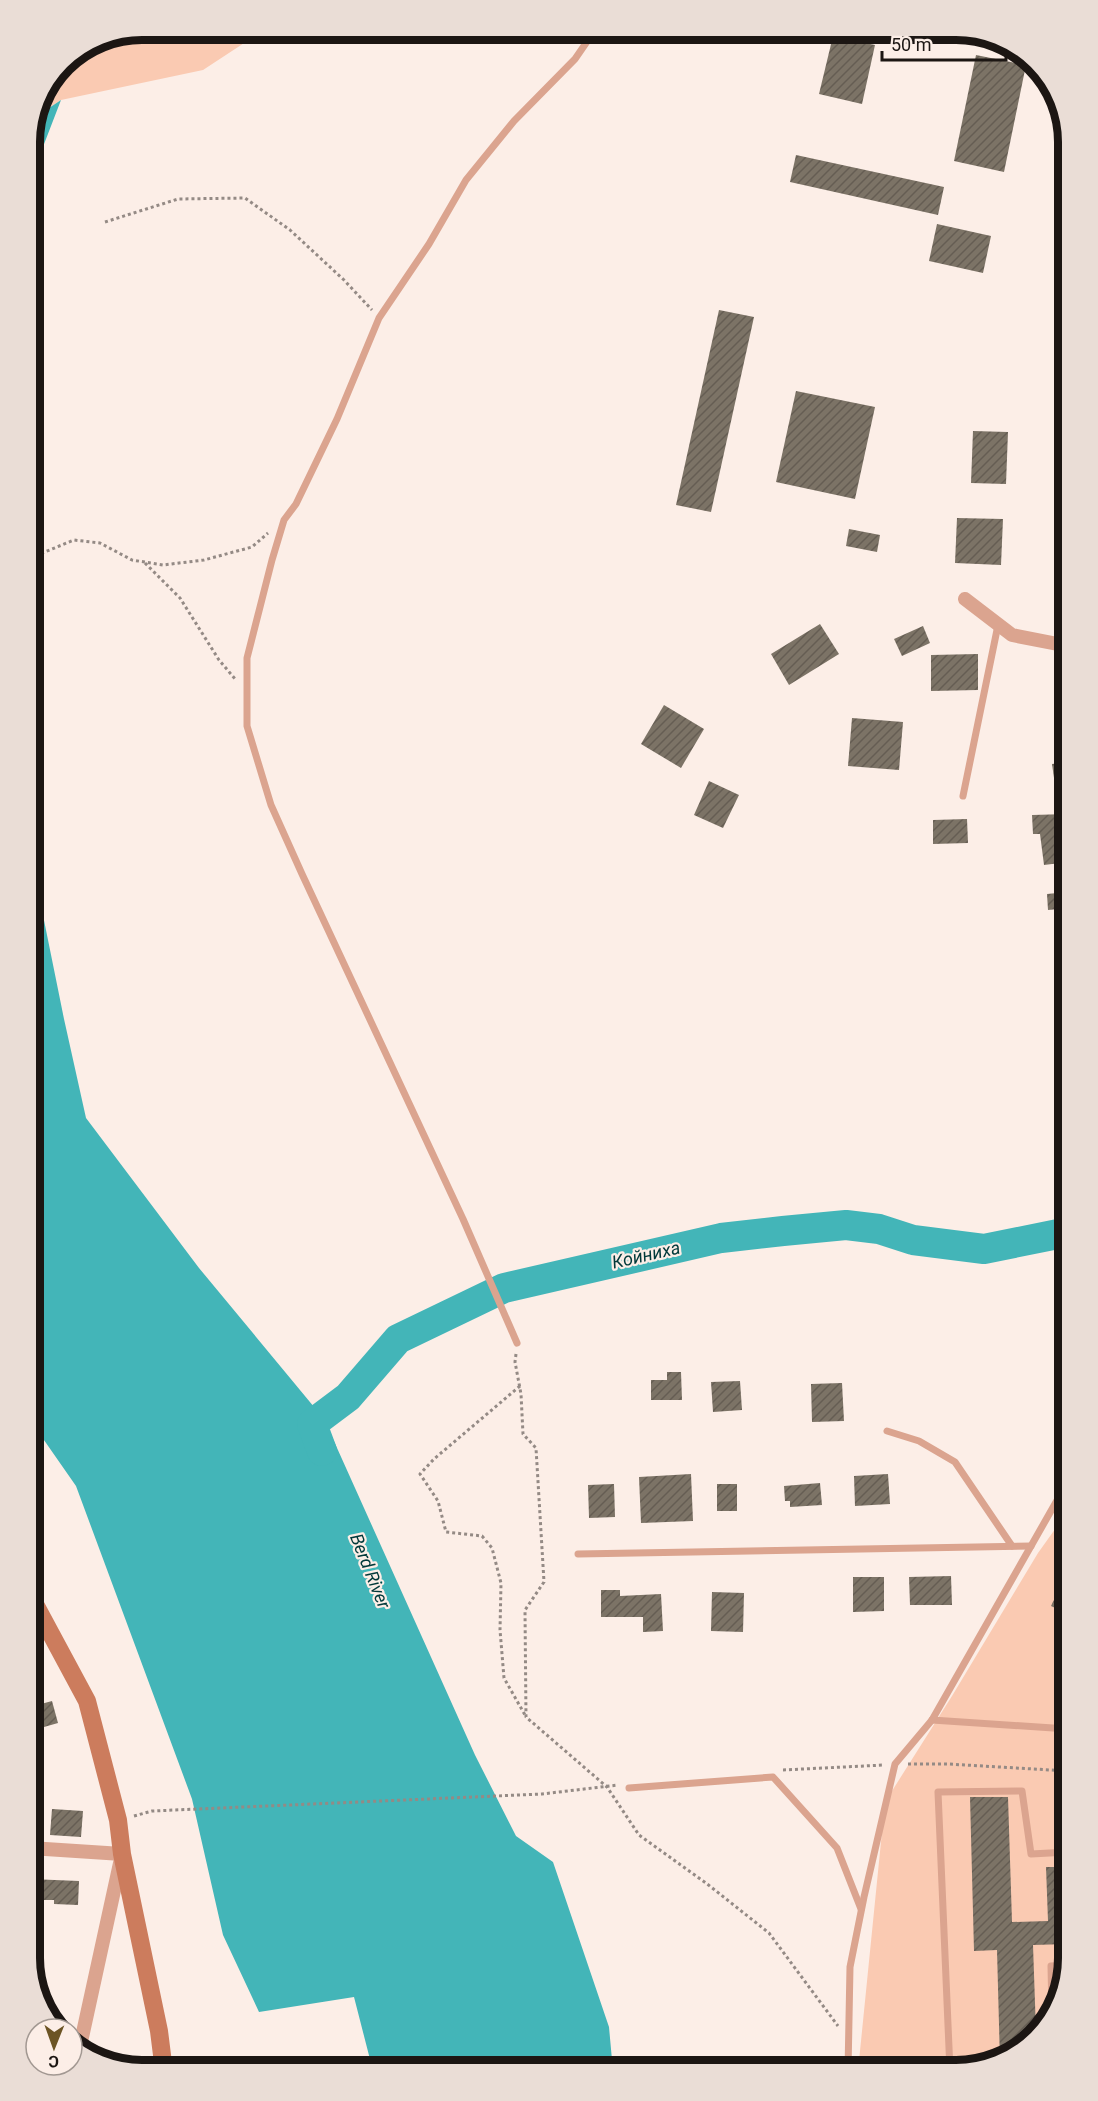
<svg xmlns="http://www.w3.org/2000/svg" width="1098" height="2101" viewBox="0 0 1098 2101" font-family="Roboto,sans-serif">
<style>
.green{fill:#facab2}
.water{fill:#43b5b8}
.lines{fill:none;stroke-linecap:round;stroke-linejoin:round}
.river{stroke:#43b5b8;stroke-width:30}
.building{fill:url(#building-hatch)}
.path{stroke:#948a85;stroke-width:3;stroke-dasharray:3 3;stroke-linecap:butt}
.lane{stroke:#dba48f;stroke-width:7}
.street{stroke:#dba48f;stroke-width:14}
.secondary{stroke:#cc7c5d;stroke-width:18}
.labels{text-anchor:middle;stroke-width:4.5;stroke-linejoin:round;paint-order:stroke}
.water-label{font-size:18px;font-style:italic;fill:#01393a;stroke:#fceee7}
.rim{fill:none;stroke:#1c1613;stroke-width:8}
</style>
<defs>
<pattern id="building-hatch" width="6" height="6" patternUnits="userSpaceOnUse" patternTransform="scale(1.5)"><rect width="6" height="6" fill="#7c7366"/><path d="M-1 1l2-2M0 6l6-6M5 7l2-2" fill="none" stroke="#655d53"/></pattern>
</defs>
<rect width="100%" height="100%" fill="#fceee7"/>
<g class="green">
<polygon points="142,30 264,30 203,70 61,100 40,114 63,63 100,38"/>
<polygon points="1068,1511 1068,1959 1049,2021 999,2062 956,2071 858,2071 885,1802 952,1696 1038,1553"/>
</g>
<g class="water">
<polygon points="61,100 31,178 30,181 30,135 40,114"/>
<polygon points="30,851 64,1019 86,1118 199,1268 324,1419 475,1755 516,1836 553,1862 609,2027 613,2071 373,2071 354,1997 259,2012 223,1935 192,1799 76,1486 30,1420"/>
</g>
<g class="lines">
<polyline class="river" points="322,1451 312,1424 348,1397 398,1339 504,1288 721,1238 783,1231 846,1225 879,1229 913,1240 984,1249 1068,1232"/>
</g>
<g class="building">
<polygon points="833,36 875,45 862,104 819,94"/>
<polygon points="976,55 1026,65 1004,172 954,161"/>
<polygon points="796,155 944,187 938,215 790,182"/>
<polygon points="937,224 991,236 983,273 929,261"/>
<polygon points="719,310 754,317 711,512 676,505"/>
<polygon points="796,391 875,407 855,499 776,482"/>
<polygon points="973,431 1008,432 1006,484 971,483"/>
<polygon points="957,518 1003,519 1001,565 955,563"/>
<polygon points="849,529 880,535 877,552 846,546"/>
<polygon points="820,624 839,654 789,685 771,654"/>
<polygon points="923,626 930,643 902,656 894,639"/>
<polygon points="978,654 978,690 931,691 931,655"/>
<polygon points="664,705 704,729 681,768 641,744"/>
<polygon points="852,718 903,722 899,770 848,766"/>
<polygon points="1068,762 1068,776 1054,778 1052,764"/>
<polygon points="709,781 739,795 723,828 694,815"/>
<polygon points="1068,814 1068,862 1044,865 1040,834 1033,834 1032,815"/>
<polygon points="967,819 968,843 933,844 933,820"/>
<polygon points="1068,892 1068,908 1048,910 1047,894"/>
<polygon points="667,1372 681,1372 682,1400 651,1400 651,1380 667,1380"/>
<polygon points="740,1381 742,1410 713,1412 711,1382"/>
<polygon points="842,1383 844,1421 812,1422 811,1384"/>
<polygon points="691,1474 693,1521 641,1523 639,1477"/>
<polygon points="888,1474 890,1504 855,1506 854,1476"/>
<polygon points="820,1483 822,1505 790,1507 790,1501 785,1501 784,1486"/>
<polygon points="614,1484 615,1517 589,1518 588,1485"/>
<rect x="717" y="1484" width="20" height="27"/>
<polygon points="1068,1571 1068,1614 1051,1606"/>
<polygon points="951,1576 952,1605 910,1605 909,1577"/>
<polygon points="853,1577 884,1577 884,1611 853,1612"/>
<polygon points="601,1590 620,1590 620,1596 661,1594 663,1631 643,1632 643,1617 601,1617"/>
<polygon points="712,1592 744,1593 743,1632 711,1631"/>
<polygon points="52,1701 58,1723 37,1729 30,1707"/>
<polygon points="970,1797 1008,1797 1012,1922 1048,1921 1046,1867 1068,1867 1068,1944 1033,1945 1036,2032 1000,2062 997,1950 974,1951"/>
<polygon points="52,1809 83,1811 81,1837 50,1835"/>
<polygon points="30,1879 79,1881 78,1905 54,1904 54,1900 30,1900"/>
</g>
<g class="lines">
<g class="path">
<polyline points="105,222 178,199 245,198 290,230 344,280 372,310"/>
<polyline points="30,558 74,540 100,543 132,560 163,565 204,560 252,547 268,533"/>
<polyline points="145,563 180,598 219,660 236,680"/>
<polyline points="516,1354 515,1362 521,1394 523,1434 536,1448 544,1582 525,1610 526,1717 607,1787 639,1835 706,1883 769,1933 838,2026"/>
<polyline points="520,1386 434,1459 420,1474 438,1501 446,1532 482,1536 492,1548 501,1583 500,1630 504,1678 525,1715"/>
<polyline points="908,1764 948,1764 1068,1771"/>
<polyline points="783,1770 884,1765"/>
<polyline points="134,1816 152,1811 542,1794 618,1785"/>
</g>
<g class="lane">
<polyline points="963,796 998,625"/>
<polyline points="517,1343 463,1219 302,874 271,805 247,726 247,658 272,560 284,520 296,504 337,419 379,318 429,244 466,180 514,121 575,59 595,30"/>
<polyline points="887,1431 919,1441 955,1462 1012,1546"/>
<polyline points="578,1554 1031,1546"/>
<polyline points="932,1720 1068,1729"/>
<polyline points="629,1788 773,1777 837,1848 861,1909"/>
<polyline points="1052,2012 1051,1966 1066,1965"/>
<polyline points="848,2071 850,1967 864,1897 895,1764 932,1720 1068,1481"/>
<polyline points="950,2071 938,1792 1022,1791 1031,1854 1068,1852"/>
</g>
<g class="street">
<polyline points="965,599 1012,635 1068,646"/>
<polyline points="30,1848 122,1854 79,2051"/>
</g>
<polyline class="secondary" points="30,1595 87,1701 118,1820 122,1854 159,2031 164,2071"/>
</g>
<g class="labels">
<g class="water-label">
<text transform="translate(646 1255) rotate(-13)" y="6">Койниха</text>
<text transform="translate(370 1571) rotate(68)" y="6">Berd River</text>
</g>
</g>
<path d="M0 0H1098V2101H0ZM142 40H956A102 102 0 0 1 1058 142V1958A102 102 0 0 1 956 2060H142A102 102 0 0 1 40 1958V142A102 102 0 0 1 142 40Z" fill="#eaddd6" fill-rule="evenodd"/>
<path class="rim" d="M142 40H956A102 102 0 0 1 1058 142V1958A102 102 0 0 1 956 2060H142A102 102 0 0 1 40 1958V142A102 102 0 0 1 142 40Z"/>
<g transform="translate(54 2047) rotate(181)"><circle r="28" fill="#fceee7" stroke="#a29892" stroke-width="1.5"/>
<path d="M0-4.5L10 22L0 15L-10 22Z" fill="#6c5424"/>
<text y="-9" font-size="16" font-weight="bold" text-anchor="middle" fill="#1c1613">С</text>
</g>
<path d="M882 51v9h124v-9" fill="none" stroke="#1c1613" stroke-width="3"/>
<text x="891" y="51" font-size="18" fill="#1c1613" stroke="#fceee7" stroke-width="4.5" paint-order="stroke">50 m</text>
</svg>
